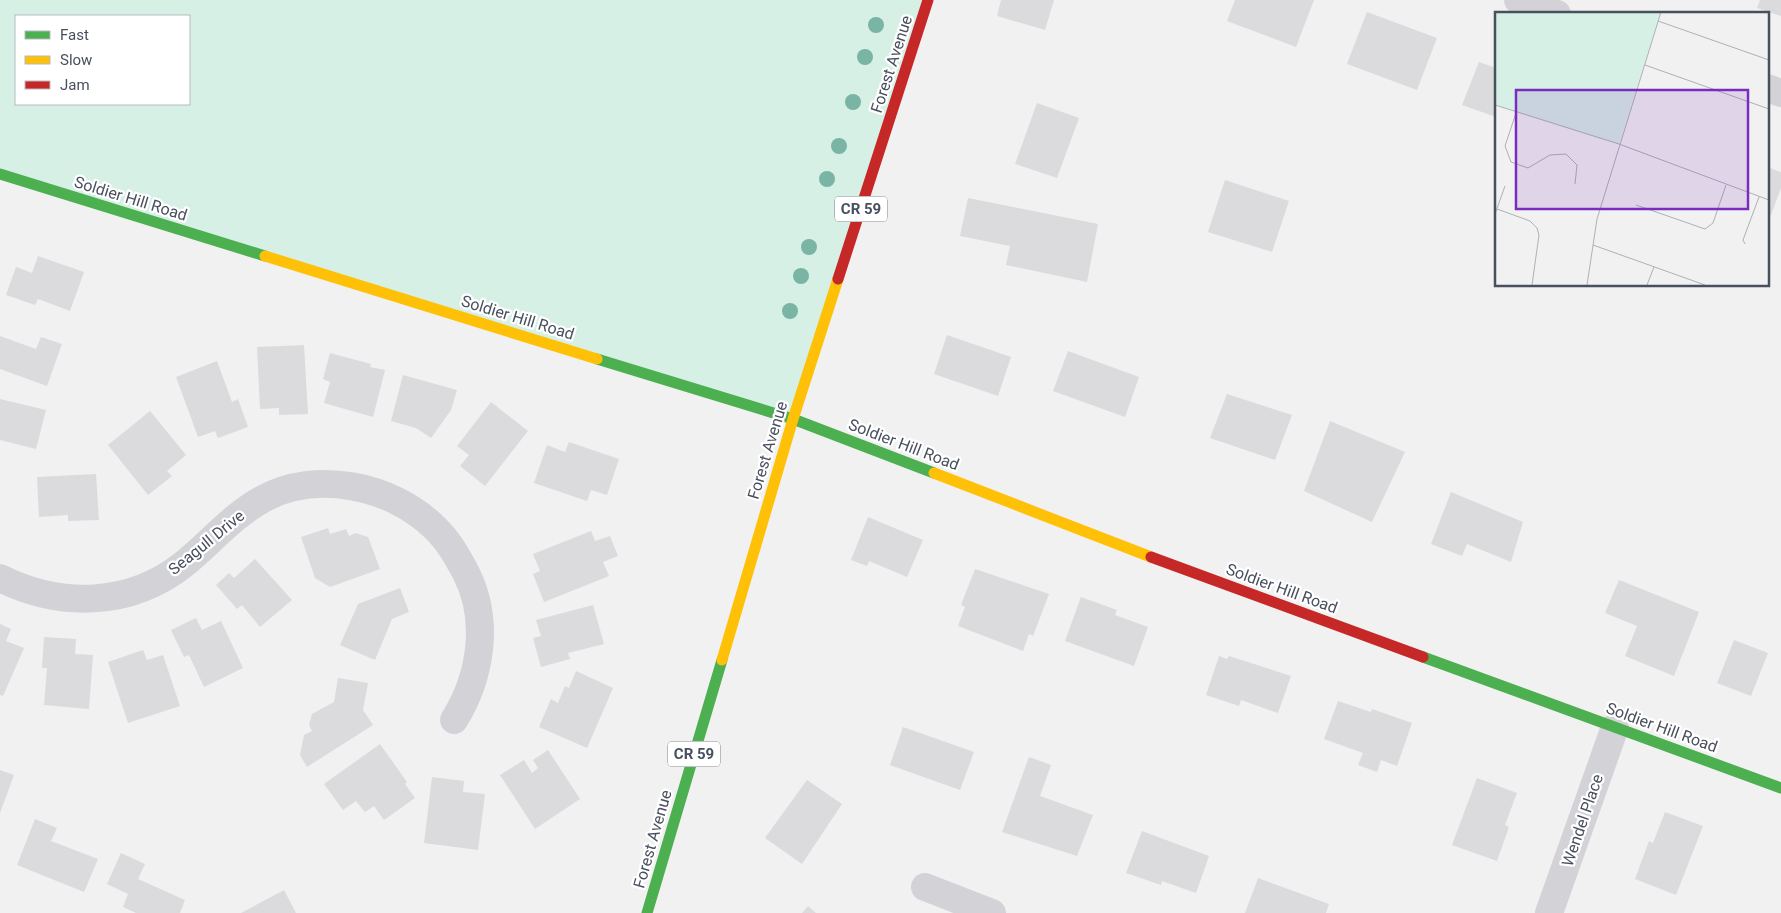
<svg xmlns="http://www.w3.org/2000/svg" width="1781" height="913" viewBox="0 0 1781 913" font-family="Roboto,sans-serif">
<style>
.green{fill:#d6f0e6;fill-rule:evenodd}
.building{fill:#dbdadd}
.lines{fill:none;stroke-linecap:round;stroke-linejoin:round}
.street{stroke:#d3d3d7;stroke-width:28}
.fast{stroke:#4caf50;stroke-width:11}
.slow{stroke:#ffc107;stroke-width:11}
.jam{stroke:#c62828;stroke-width:11}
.tree{fill:#79b4a4}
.labels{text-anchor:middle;stroke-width:4.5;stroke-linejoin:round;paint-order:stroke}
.shield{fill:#fff;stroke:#7f848e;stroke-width:1}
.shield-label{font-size:15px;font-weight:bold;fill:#484f5e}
.street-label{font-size:16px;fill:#484f5e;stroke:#fff}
.inset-road{fill:none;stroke:#aeb0b6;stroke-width:1}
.view{fill:#7b2cbf;fill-opacity:0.15;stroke:#7b2cbf;stroke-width:2.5}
.inset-edge{fill:none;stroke:#484f5e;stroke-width:2.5}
</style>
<rect width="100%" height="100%" fill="#f2f1f1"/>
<path class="green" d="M0 0H928L793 419 0 174ZM16 16H189V104H16Z"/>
<g class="building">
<polygon points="1001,0 1054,0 1045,30 997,16"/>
<polygon points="1235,0 1314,0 1296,47 1227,21"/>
<polygon points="1760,0 1781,0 1781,16 1757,8"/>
<polygon points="1367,12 1437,38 1417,90 1347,64"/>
<polygon points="1479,62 1496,68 1496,117 1462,105"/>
<polygon points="1037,103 1079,118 1057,178 1015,164"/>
<polygon points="1767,167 1781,172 1781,188 1771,215 1767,214"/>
<polygon points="1225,180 1289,201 1272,252 1208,232"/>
<polygon points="968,198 1098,224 1087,282 1006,265 1010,246 960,236"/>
<polygon points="38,256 84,272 70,311 38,299 35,305 6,295 16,267 32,273"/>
<polygon points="947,335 1011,357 998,396 934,374"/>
<polygon points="0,336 36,349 41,337 62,344 47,386 0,369"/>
<polygon points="304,345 308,414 279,415 279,408 260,409 257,347"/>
<polygon points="1068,351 1139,377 1125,417 1053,391"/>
<polygon points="330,353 371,364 370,367 385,370 373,417 324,403 330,382 323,379"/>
<polygon points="217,361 232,402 238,399 248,427 218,438 215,431 198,437 176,377"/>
<polygon points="403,375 457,390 451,410 431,438 416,428 391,421"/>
<polygon points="1227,394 1292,415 1275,460 1210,438"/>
<polygon points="0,399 46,410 36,449 0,440"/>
<polygon points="491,402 528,431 485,486 460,466 469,455 457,446"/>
<polygon points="150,411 186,455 167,471 172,476 148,495 108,445"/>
<polygon points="1330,421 1405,452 1372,522 1304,491"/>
<polygon points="569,442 619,459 607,495 591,490 587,501 534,483 547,445 565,452"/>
<polygon points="96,474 99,520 68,521 68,515 39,517 37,477"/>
<polygon points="1451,492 1523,522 1511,562 1467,544 1462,556 1431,544"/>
<polygon points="868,517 923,540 907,577 869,561 867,566 851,560"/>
<polygon points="328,528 330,534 346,529 349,536 356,533 368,537 380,569 330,587 315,578 301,537"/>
<polygon points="591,531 595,541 610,536 618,556 603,562 609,576 544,602 533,574 540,571 533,554"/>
<polygon points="255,559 292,600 260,627 242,605 237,609 216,585 229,573 234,578"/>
<polygon points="975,569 1049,594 1033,636 1029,634 1023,651 958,626 965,607 961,605"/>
<polygon points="1619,580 1699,612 1674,676 1625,656 1637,626 1605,613"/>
<polygon points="400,588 409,612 392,619 375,660 340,645 358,604"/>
<polygon points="1081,597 1117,610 1115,615 1148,627 1134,666 1065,641"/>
<polygon points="593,605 604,644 568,653 570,659 541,667 533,638 541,636 536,620"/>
<polygon points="196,618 202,630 221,621 243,668 204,687 189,655 184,657 171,630"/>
<polygon points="0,624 11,629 6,641 24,648 3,696 0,695"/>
<polygon points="44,637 76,639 75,654 93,655 89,709 44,705 47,668 42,668"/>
<polygon points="1734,640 1768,653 1751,696 1717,683"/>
<polygon points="143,650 147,660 163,655 180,706 128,723 108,662"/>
<polygon points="1219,656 1227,659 1229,656 1291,676 1278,713 1241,700 1239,706 1206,695"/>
<polygon points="576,671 613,688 587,748 539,727 551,699 558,703 565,686 569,688"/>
<polygon points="338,678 368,683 363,710 373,725 307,767 300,755 304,735 312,731 309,725 312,714 334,702"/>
<polygon points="1338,701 1371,712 1372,709 1412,723 1397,766 1381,760 1377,772 1358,765 1363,753 1324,739"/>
<polygon points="903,727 974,752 960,790 890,765"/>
<polygon points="380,744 407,782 405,784 415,798 384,820 374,806 365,812 356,801 343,810 324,784"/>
<polygon points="548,750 580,799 535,829 500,775 524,760 532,773 538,768 533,760"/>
<polygon points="1029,757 1051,765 1040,796 1093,815 1077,856 1002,832"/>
<polygon points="0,770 14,775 0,813"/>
<polygon points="432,777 464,781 463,792 485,794 478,850 424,843"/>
<polygon points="1477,778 1517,793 1505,825 1509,827 1497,861 1452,845"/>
<polygon points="807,780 842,804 802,864 765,838"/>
<polygon points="1665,812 1703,826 1676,895 1635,879 1649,841 1653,843"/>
<polygon points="35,819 57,828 51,841 98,859 84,892 17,865"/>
<polygon points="1142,831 1209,856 1196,893 1162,881 1161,885 1126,873"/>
<polygon points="121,853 145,864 138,879 185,900 180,913 136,913 123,907 128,894 107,884"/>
<polygon points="1258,878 1329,904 1326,913 1245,913"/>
<polygon points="284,890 296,913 241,913"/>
<polygon points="808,906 816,913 802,913"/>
</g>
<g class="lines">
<g class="street">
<polyline points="1518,0 1557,14"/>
<polyline points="1767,88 1781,93"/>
<path d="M0 578C60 608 130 607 184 564 211 542 232 516 263 499 316 470 391 485 434 527 448 540 457 556 466 573 490 620 481 677 454 720"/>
<polyline points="925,887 992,913"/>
<polyline points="1549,913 1615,727"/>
</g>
<g class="fast">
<polyline points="0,174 265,256"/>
<polyline points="597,359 793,419 934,473"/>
<polyline points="1423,657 1781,788"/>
<polyline points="647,913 722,660"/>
</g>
<g class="slow">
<polyline points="265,256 597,359"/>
<polyline points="934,473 1151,557"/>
<polyline points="722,660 793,419 838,279"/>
</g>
<g class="jam">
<polyline points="838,279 928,0"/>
<polyline points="1151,557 1423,657"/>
</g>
</g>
<g class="tree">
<circle cx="876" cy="25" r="8"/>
<circle cx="865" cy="57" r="8"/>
<circle cx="853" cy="102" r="8"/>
<circle cx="839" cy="146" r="8"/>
<circle cx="827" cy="179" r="8"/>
<circle cx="809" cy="247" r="8"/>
<circle cx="801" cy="276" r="8"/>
<circle cx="790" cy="311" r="8"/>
</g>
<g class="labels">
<g class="shield">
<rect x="835" y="196.5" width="52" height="25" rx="4"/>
<rect x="668" y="741.5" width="52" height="25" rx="4"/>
</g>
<g class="shield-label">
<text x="861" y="214">CR 59</text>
<text x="694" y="759">CR 59</text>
</g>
<g class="street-label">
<text transform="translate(891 64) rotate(-72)" y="6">Forest Avenue</text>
<text transform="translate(131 198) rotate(17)" y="6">Soldier Hill Road</text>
<text transform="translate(518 317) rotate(17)" y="6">Soldier Hill Road</text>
<text transform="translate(904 444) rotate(21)" y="6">Soldier Hill Road</text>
<text transform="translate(767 450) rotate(-73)" y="6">Forest Avenue</text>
<text transform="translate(206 542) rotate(-39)" y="6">Seagull Drive</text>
<text transform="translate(1282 588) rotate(20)" y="6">Soldier Hill Road</text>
<text transform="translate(1662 727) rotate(20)" y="6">Soldier Hill Road</text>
<text transform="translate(1582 820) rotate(-71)" y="6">Wendel Place</text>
<text transform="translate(652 839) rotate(-74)" y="6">Forest Avenue</text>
</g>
</g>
<g transform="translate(1495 12)">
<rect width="274" height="274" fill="#f2f1f1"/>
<path d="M0 0H166L124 132 0 93Z" fill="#d6f0e6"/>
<path class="inset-road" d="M163 9 274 48M150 53 274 97M0 93 124 132 274 188M21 101 10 134 16 150 33 156 55 143 71 142 82 153 80 172M141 193 210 217 218 211 231 173M2 197 35 209 42 216 44 223 37 273M0 202 10 174M250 232 248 228 264 185M98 233 210 273M92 273 102 207 166 0M152 273 159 255"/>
<path class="view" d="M21 78H253V197H21Z"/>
<rect width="274" height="274" class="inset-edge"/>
</g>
<rect x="15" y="15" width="175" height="90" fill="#ffffff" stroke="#b6b9bf"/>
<rect x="25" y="31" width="25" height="8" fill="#4caf50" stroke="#b6b9bf"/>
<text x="60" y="40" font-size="15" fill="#484f5e">Fast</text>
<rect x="25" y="56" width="25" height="8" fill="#ffc107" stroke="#b6b9bf"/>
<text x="60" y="65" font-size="15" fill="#484f5e">Slow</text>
<rect x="25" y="81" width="25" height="8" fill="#c62828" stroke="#b6b9bf"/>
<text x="60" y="90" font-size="15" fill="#484f5e">Jam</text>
</svg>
